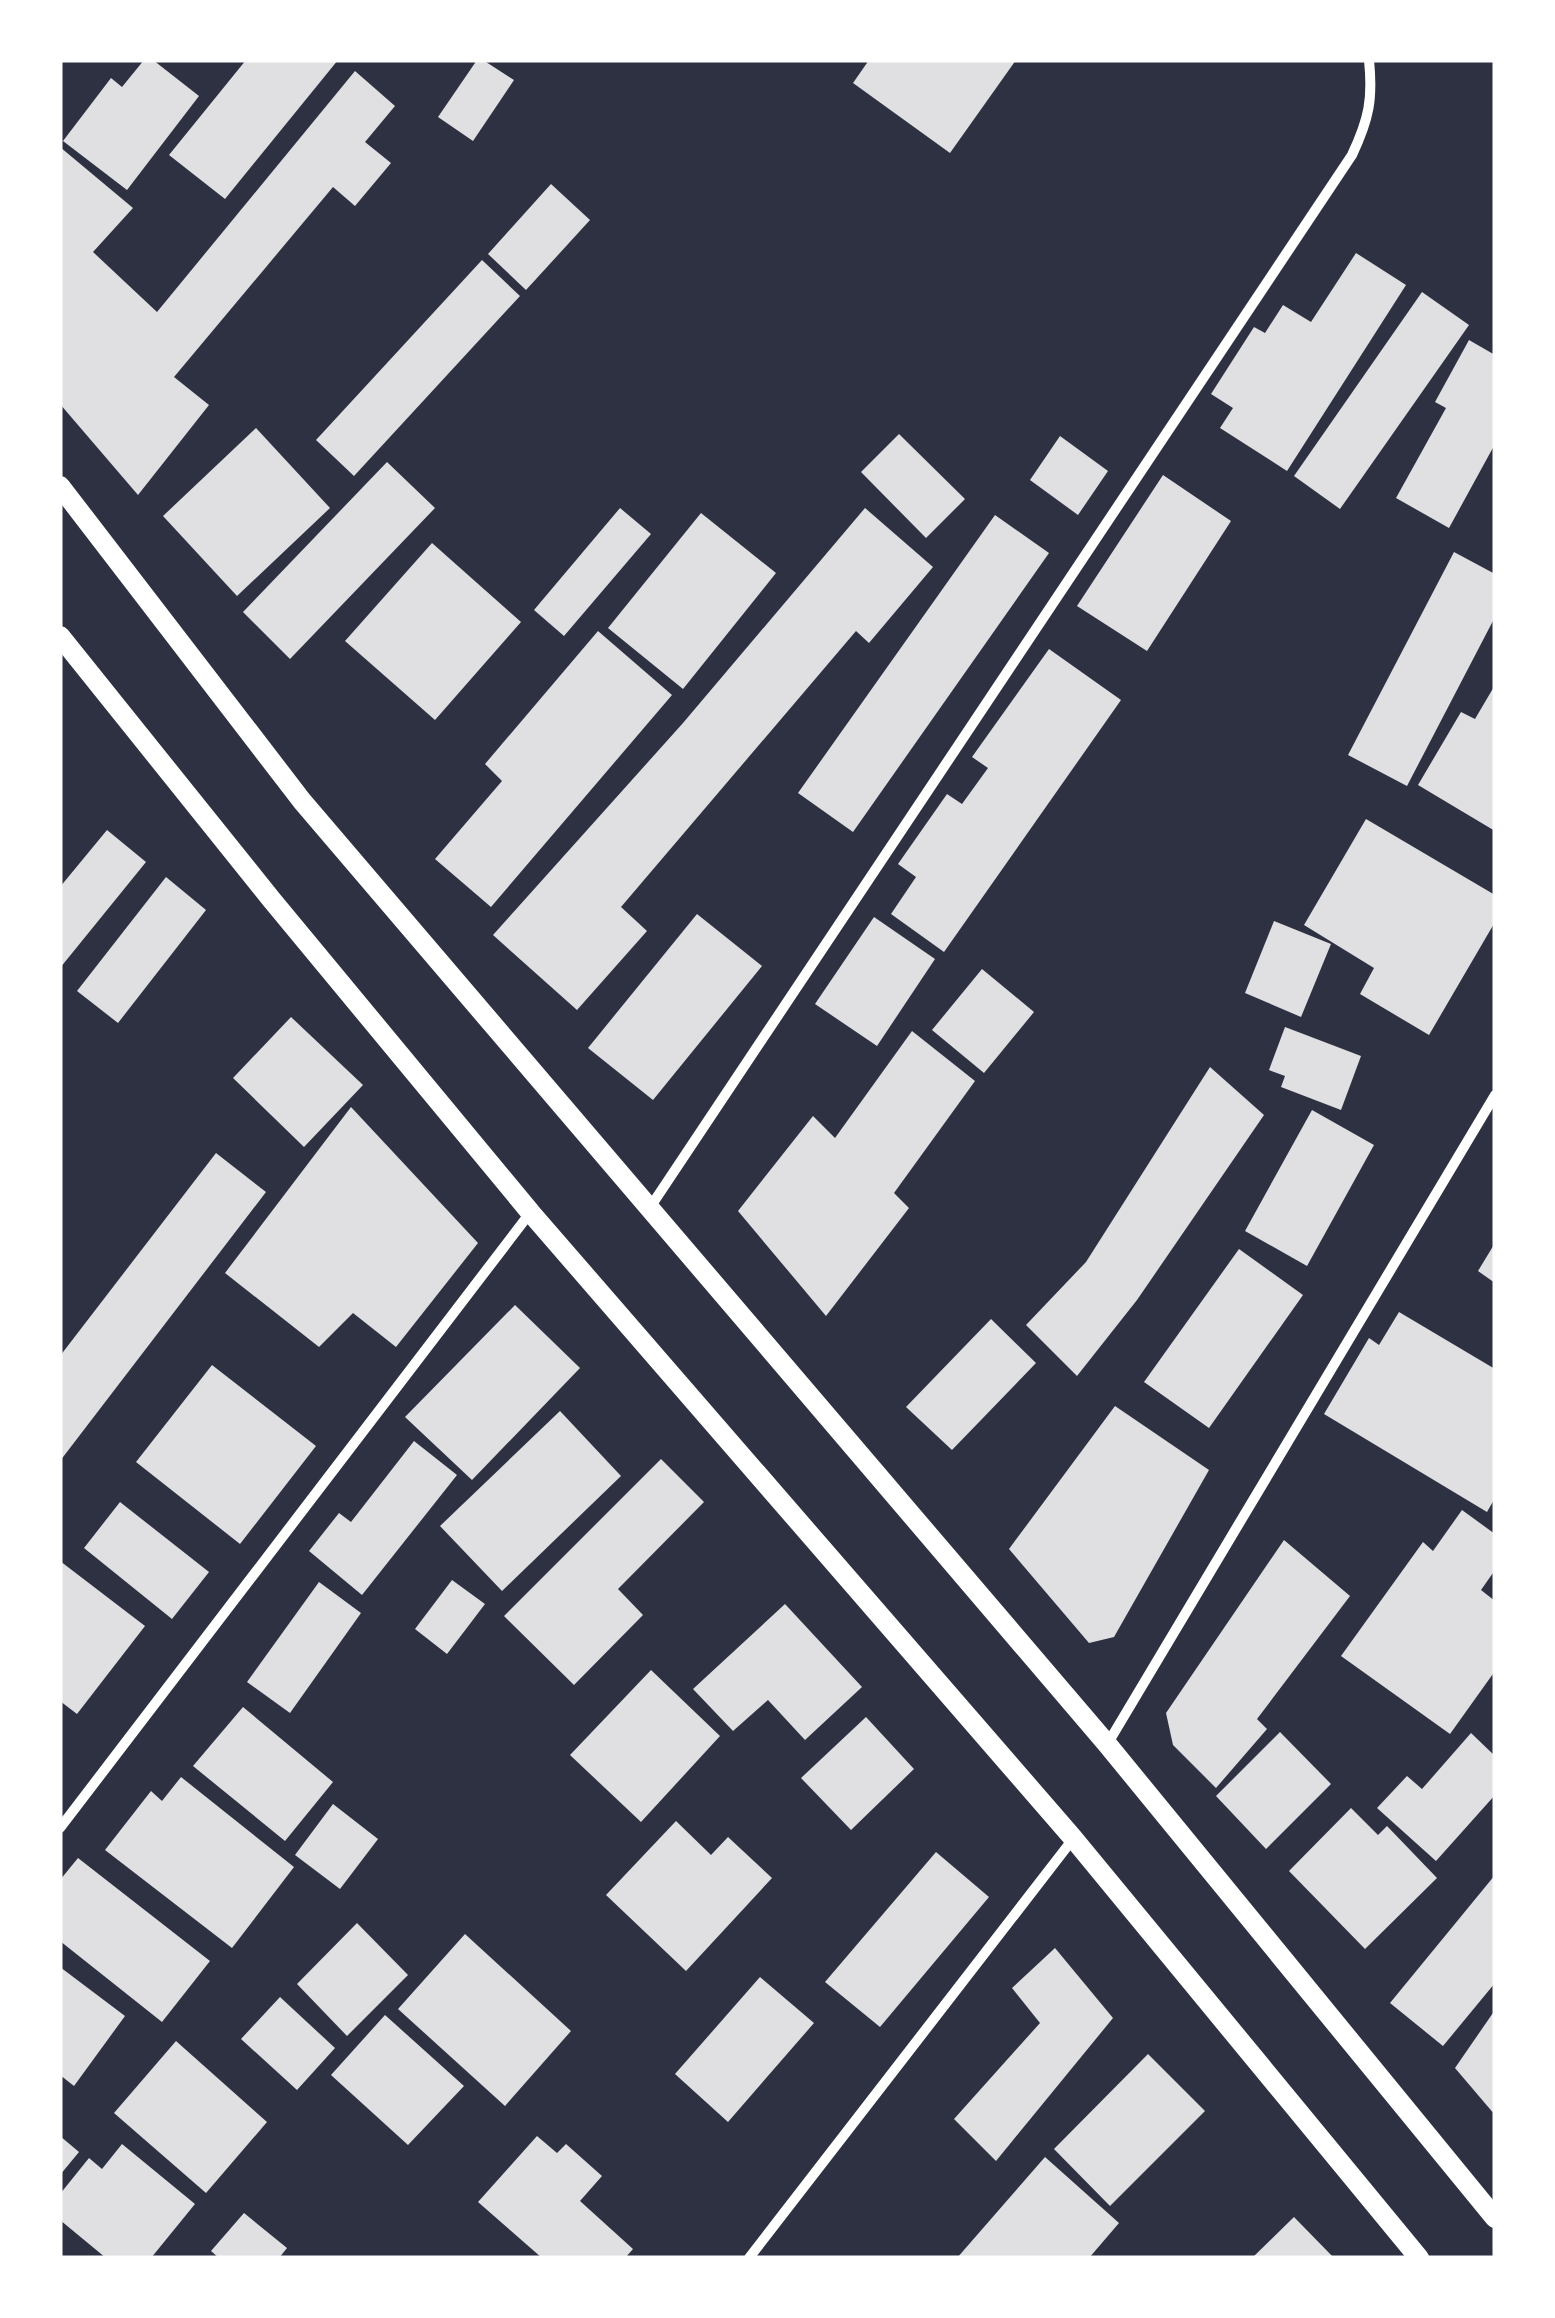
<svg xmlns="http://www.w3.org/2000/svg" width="1555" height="2318" viewBox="0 0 1555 2318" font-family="Mulish,sans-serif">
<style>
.building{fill:#e0e0e3}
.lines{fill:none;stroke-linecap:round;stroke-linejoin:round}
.minor{stroke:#fff;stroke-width:10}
.secondary{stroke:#fff;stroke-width:20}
</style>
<rect width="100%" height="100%" fill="#2d3142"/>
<path class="building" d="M 144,60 L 153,60 L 199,96 L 127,190 L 63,141 L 111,78 L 122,87 Z
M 246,60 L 338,60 L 225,199 L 169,155 Z
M 477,60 L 483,60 L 514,80 L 473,141 L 438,117 Z
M 869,60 L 1016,60 L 950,153 L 853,83 Z
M 355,71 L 395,106 L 365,142 L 391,163 L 355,206 L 333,187 L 174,377 L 209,405 L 138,495 L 60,404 L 60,147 L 133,208 L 93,252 L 157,312 Z
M 551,184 L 590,220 L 526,290 L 488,254 Z
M 1356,253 L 1406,285 L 1287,471 L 1220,428 L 1233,408 L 1211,394 L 1254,327 L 1265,333 L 1283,305 L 1311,322 Z
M 482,260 L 520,296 L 354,476 L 316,440 Z
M 1422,292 L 1469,325 L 1340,509 L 1294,476 Z
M 1469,340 L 1495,355 L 1495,444 L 1449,528 L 1396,498 L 1446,408 L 1435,402 Z
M 256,428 L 330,508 L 237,596 L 163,516 Z
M 899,434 L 965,499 L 926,538 L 861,472 Z
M 1060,436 L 1108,471 L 1078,515 L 1030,480 Z
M 387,462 L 435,508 L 290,659 L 243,612 Z
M 1163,475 L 1231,521 L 1147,651 L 1077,606 Z
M 620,508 L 651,534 L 564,636 L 534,610 Z
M 865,508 L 933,567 L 869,643 L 856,631 L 621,907 L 647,931 L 577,1010 L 493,935 L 683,723 Z
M 701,513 L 776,573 L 683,689 L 608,628 Z
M 995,515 L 1049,553 L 853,832 L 798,793 Z
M 432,543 L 521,622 L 435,720 L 345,641 Z
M 1454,552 L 1495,574 L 1495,617 L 1407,786 L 1348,755 Z
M 598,631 L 672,695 L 491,907 L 435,859 L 502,781 L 485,764 Z
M 1049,649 L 1121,700 L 944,952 L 891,914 L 916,877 L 898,864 L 947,794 L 962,804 L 988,768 L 972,757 Z
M 1495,685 L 1495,831 L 1418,785 L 1461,712 L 1475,719 Z
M 1366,819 L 1495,895 L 1495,922 L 1429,1035 L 1360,994 L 1374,968 L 1304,925 Z
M 107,830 L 146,862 L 60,968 L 60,887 Z
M 166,877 L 206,910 L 118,1023 L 77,991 Z
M 697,914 L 762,966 L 653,1100 L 588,1048 Z
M 874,917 L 935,959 L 877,1046 L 815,1004 Z
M 1274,921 L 1331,944 L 1301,1017 L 1245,993 Z
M 982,969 L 1034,1012 L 984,1073 L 932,1030 Z
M 291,1017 L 363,1085 L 304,1147 L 233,1078 Z
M 1285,1027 L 1361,1056 L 1341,1110 L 1281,1087 L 1285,1076 L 1269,1070 Z
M 912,1031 L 975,1081 L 894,1193 L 909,1208 L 826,1316 L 738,1211 L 813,1116 L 835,1138 Z
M 1210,1067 L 1264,1115 L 1137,1300 L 1077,1376 L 1026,1325 L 1086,1262 Z
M 351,1107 L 478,1243 L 396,1347 L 353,1313 L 319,1347 L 225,1273 Z
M 1312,1110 L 1374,1145 L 1307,1266 L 1245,1231 Z
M 216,1153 L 266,1192 L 60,1461 L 60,1356 Z
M 1495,1243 L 1495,1283 L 1478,1271 Z
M 1239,1249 L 1303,1295 L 1209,1428 L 1144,1382 Z
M 515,1305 L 580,1368 L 472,1480 L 405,1417 Z
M 1399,1312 L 1495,1369 L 1495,1498 L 1487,1512 L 1324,1414 L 1369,1338 L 1379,1345 Z
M 991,1319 L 1036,1363 L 952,1450 L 906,1407 Z
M 212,1365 L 316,1446 L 240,1544 L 136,1462 Z
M 1115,1406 L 1209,1470 L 1114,1637 L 1089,1643 L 1009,1549 Z
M 560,1411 L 621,1476 L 502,1591 L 440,1526 Z
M 414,1441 L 457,1475 L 362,1595 L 309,1551 L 339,1513 L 351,1522 Z
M 661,1459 L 704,1502 L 618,1589 L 643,1615 L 574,1685 L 504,1616 Z
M 120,1502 L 209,1572 L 172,1619 L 84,1548 Z
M 1462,1510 L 1495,1534 L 1495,1570 L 1481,1590 L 1495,1601 L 1495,1671 L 1450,1734 L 1341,1656 L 1423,1542 L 1433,1551 Z
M 1284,1540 L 1350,1596 L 1257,1719 L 1267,1729 L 1216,1788 L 1173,1745 L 1166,1713 Z
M 60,1561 L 145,1626 L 77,1714 L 60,1701 Z
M 452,1580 L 485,1604 L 447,1654 L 415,1629 Z
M 319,1582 L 361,1613 L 290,1713 L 247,1682 Z
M 785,1604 L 862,1687 L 805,1740 L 768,1700 L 733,1731 L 693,1689 Z
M 651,1670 L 720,1736 L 641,1822 L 570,1755 Z
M 243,1707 L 333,1782 L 285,1841 L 193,1766 Z
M 866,1717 L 914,1769 L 851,1830 L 801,1778 Z
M 1280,1732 L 1331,1784 L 1266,1849 L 1216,1796 Z
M 1471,1733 L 1495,1756 L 1495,1795 L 1436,1861 L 1377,1808 L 1407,1776 L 1422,1789 Z
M 181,1777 L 294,1867 L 232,1948 L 105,1850 L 151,1791 L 162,1801 Z
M 333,1804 L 378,1839 L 340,1889 L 295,1855 Z
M 1351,1808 L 1378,1835 L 1387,1826 L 1437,1878 L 1365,1949 L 1289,1871 Z
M 676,1821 L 711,1855 L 728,1837 L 772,1878 L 686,1971 L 606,1895 Z
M 936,1852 L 989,1897 L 880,2027 L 825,1982 Z
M 78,1858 L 210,1961 L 162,2022 L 60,1941 L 60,1880 Z
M 1495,1875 L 1495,1983 L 1443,2046 L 1390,2003 Z
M 357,1923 L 408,1975 L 347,2036 L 297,1984 Z
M 465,1934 L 571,2031 L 505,2106 L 398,2009 Z
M 1055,1948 L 1113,2018 L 996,2161 L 954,2119 L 1040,2023 L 1012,1988 Z
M 60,1967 L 125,2016 L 74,2086 L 60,2075 Z
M 760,1977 L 814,2023 L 728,2122 L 675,2074 Z
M 280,1997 L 335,2048 L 297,2090 L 241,2039 Z
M 1495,2010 L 1495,2115 L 1455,2068 Z
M 385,2015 L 464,2086 L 408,2145 L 331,2075 Z
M 176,2041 L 267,2122 L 206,2193 L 114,2113 Z
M 1148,2054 L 1205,2111 L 1110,2206 L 1054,2149 Z
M 60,2136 L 79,2152 L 60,2175 Z
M 537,2136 L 557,2153 L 566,2144 L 602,2176 L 580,2201 L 633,2249 L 625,2258 L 542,2258 L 478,2202 Z
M 122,2144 L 195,2204 L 151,2258 L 106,2258 L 60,2220 L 60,2194 L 89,2158 L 102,2169 Z
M 1045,2157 L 1119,2223 L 1089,2258 L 957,2258 Z
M 244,2213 L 287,2248 L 279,2258 L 219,2258 L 211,2251 Z
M 1294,2217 L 1334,2258 L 1252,2258 Z"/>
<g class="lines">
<path class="minor" d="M 649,1209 L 1352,155 C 1369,119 1373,99 1369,60
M 1108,1743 L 1495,1095
M 60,1828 L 530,1213
M 749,2258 L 1073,1839"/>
<path class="secondary" d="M 60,486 L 302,801 L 1107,1744 L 1495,2218
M 60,636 L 271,899 L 531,1213 L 1073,1838 L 1419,2258"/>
</g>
<rect width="1555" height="2318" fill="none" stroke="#ffffff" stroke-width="125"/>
</svg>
